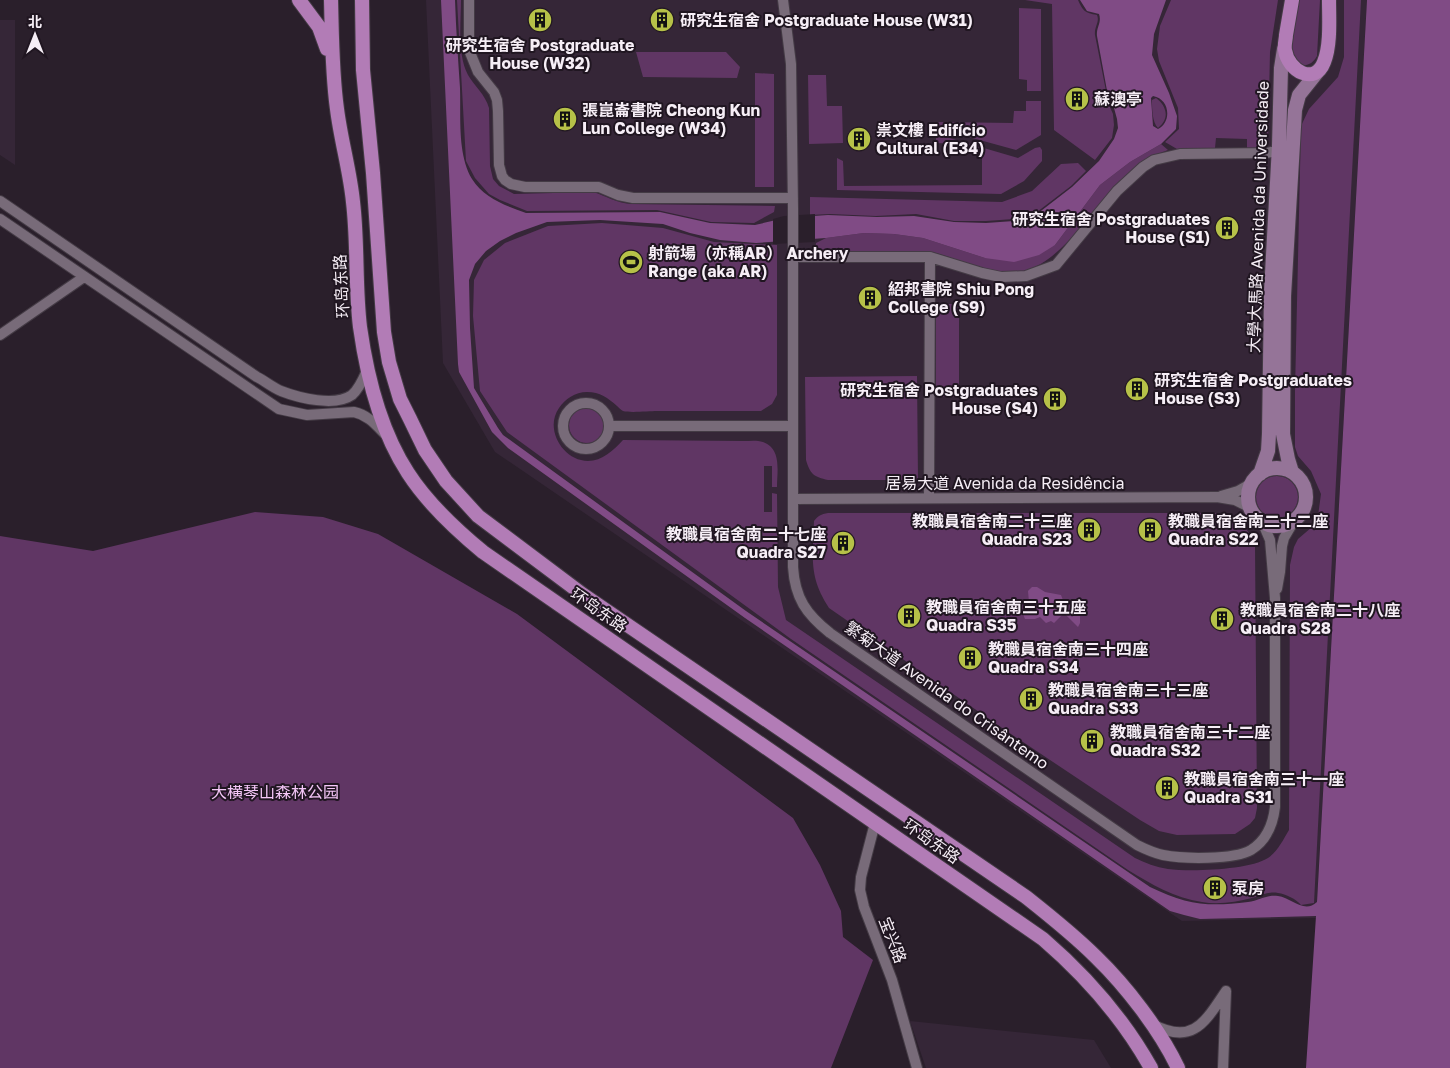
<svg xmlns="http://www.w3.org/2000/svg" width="1450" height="1068" viewBox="0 0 1450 1068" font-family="'Golos Text','Noto Sans SC',sans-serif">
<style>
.built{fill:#352637}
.green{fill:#603664}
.water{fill:#804b85;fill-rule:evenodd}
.pier{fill:#2a1f2b}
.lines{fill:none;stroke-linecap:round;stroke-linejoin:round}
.minor-casing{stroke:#443b45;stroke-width:12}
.secondary-casing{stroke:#443b45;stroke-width:16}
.primary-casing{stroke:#443b45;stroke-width:16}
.minor{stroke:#786b79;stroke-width:10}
.secondary{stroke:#957498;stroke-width:14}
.primary{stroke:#b27cb6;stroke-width:14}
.labels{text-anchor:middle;stroke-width:4;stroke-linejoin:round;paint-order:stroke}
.poi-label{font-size:16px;font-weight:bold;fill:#f6eef6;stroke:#201621;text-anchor:start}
.street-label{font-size:16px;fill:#f6eef6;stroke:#201621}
.park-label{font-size:16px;fill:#f4c6f7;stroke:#201621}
</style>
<rect width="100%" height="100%" fill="#2a1f2b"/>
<path class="built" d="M 426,0 L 1367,0 L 1316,918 L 1182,921 L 495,452 L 443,363 Z
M 0,20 L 15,20 L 15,165 L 0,155 Z
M 910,1021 L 1094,1040 L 1111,1068 L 926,1068 Z"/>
<path class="green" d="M 457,0 L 461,0 C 461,22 457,55 468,75 C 475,87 485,94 489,108 L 490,166 L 493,179 L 499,186 L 514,194 L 593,192 C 606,196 617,203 630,204 L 775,206 L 774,212 L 754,223 L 711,222 L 657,210 L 527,211 L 500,200 L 489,194 L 475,178 L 466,161 Z
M 1025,0 L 1078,0 C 1083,11 1085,13 1097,15 C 1100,22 1094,27 1095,35 L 1106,91 L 1109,105 L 1113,114 L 1114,125 L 1112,138 L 1095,160 L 1054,130 L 1052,4 Z
M 1171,0 L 1278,0 L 1270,52 L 1268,142 L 1261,148 L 1247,149 L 1247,139 L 1216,138 L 1215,148 L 1177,149 L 1165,142 L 1179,129 L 1178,108 L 1159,61 L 1157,49 L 1160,26 Z
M 1298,0 L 1320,0 L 1317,56 C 1310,69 1297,68 1292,54 C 1289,47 1297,11 1298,0 Z
M 1344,0 L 1361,0 L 1314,903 L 1301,905 C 1296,899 1286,894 1278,893 C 1269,891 1260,896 1252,898 C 1236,902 1218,905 1202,902 C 1174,898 1151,884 1128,870 L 791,639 L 507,432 L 480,391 L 473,316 L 474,280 L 484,260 L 505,243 L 548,226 L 602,223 L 663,228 L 714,242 L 777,245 L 777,395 L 772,404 L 761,411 C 726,411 692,411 657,411 C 649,411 630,413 623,411 C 621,410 618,407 617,406 C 608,398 600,392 587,392 C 575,392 565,399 559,408 C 544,429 563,461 588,461 C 602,461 614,450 623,440 L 743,441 C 750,441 757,440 763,442 C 782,449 777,471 777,487 L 772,487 L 772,466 L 764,466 L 764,512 L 772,512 L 772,493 L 777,494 L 778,587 L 786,620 L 1135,858 C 1145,863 1156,867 1168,869 C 1191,872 1249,870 1268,858 C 1278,851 1283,840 1289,830 L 1290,565 L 1294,547 L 1298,539 L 1312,527 L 1318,516 L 1321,494 L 1311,471 L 1298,456 L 1295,447 L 1295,391 L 1301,126 L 1309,109 L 1338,77 L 1344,57 Z
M 1019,8 L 1041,9 L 1041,91 L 1027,91 L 1027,80 L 1019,79 Z
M 636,52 L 726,52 L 740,67 L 737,78 L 643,77 Z
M 755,73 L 774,74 L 774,187 L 755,187 Z
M 808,75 L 826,75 L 827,106 L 842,106 L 843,143 L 809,144 Z
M 1156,98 C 1167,106 1170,119 1158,128 C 1152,122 1152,108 1152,100 Z
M 1026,101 L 1041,101 L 1041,135 L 1016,150 L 936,128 L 936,122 L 1013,123 L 1014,111 L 1026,111 Z
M 936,134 L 1018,158 L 1035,148 L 1040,147 L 1042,150 L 1042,161 L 1024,181 L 1001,194 L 837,190 L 837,158 L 843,161 L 844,186 L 982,185 L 982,152 L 960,151 L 960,144 L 936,143 Z
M 1161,144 L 1168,150 C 1103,171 1074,269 1012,273 C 982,274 955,256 927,251 L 815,253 L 816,243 L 826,238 L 864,233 L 894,234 L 923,238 L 985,258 L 1055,245 L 1100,185 L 1130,162 Z
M 1078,163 L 1086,171 L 1071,186 L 1037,212 L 1014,219 L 986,221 L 954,221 L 916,214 L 876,216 L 830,214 L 810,215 L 810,197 L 1002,202 L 1032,191 L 1061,164 Z
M 936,304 L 959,304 L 959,397 L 936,397 Z
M 917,376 L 918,480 L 828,480 C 814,477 810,474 806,460 L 805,377 Z
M569 425a18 18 0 1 1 36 0a18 18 0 1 1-36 0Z
M1256 497a21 21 0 1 1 42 0a21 21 0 1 1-42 0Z
M 255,512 L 323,517 L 378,534 L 517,614 L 793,818 L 820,865 L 841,911 L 843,937 L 873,960 L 831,1068 L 0,1068 L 0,536 L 93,551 Z
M 828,513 L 1221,513 C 1238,517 1248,528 1255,544 L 1257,808 L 1255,818 L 1250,824 L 1235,834 L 1177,835 L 1159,831 L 1140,820 L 1008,732 L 829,608 C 808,576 813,557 814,521 C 818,516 821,514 828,513 Z"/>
<path class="water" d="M 441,0 L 455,0 C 456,29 458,59 460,88 C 461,116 457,154 472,179 C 484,198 506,206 526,213 L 660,212 L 710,223 L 755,225 L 785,218 L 828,215 L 877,217 L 914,216 L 954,222 L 986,223 L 1014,221 L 1037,214 L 1072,187 L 1099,161 L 1114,139 L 1118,128 L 1117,119 L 1114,108 L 1108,96 L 1097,36 C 1096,27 1102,23 1099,14 L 1087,11 L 1080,0 L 1166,0 L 1154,34 L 1152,55 L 1169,93 L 1177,116 L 1176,129 L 1161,144 L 1130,162 L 1100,185 L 1055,245 L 1039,255 L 1014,262 L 985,258 L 923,238 L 894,234 L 864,233 L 826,238 L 756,243 L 720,240 L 690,233 L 663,224 L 600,220 L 547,222 L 516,233 L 500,241 L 486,251 L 475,264 L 469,280 L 470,328 L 474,388 L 498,428 L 503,435 L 746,611 L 1150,887 C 1187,905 1208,907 1248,902 C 1259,901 1267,894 1278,896 C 1292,898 1304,914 1317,902 L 1367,0 L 1450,0 L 1450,1068 L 1306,1068 L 1316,916 L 1200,919 L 1184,915 L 1170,911 L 745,618 L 508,448 L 492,432 L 459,372 L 458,364 ZM 1153,96 C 1170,99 1172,122 1158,129 L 1153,126 L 1151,98 Z
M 1032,587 L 1037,587 L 1045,592 L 1061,595 L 1066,608 C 1070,611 1075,611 1080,615 L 1080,623 L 1078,627 L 1064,613 L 1054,623 L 1051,621 L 1046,623 L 1040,617 L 1035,619 L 1025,619 L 1023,614 L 1029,602 L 1028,591 Z"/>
<path class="pier" d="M 815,214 L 815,242 L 773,244 L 773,219 L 784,216 Z"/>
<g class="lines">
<g class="minor-casing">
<path id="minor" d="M 469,0 L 469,50 L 478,72 L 494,92 L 497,100 L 498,111 L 499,165 L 502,176 L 505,180 L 511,184 L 525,187 L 599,187 L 618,195 L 633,198 L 793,198
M 783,0 L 791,64 L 793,208 L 793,567 C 795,598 806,614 830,633 L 1137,845 C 1145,849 1154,853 1163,855 C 1183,859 1234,860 1251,850 C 1267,840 1273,825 1275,807 L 1275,598 L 1270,540 L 1264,526 L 1259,519
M 0,201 L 257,377 C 265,381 272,387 281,391 C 299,398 335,407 352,395 C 360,388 364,377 368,368
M 0,219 L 279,409 L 307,415 L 354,412 C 368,415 376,425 386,435
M 792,257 L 930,257 L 982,273 L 1001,277 L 1026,276 L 1056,265 L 1117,191 L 1143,167 L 1154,160 L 1180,154 L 1267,153 L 1275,151 L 1279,146
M 0,335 L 84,277
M563 426a23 23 0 1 1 46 0a23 23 0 1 1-46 0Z
M 609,426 L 793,426
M 1221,496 L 1238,491 L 1252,483
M 929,498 L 930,257
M 793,499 L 1217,497 L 1235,500 L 1251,508
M 1277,589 L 1280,572 L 1282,546 L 1284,538 L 1294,521
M 875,823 L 861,877 L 860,890 L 864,907 L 892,980 L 917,1068
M 1152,1024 C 1193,1046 1205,1022 1226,991 L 1223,1068"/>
</g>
<g class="secondary-casing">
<path id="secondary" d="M1248 497a29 29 0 1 1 58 0a29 29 0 1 1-58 0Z
M 1292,472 L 1288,459 L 1283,434 L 1284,296 L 1295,110 L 1299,95 L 1319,70
M 1260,474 L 1268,451 L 1269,434 L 1271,292 L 1279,146 L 1281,68 L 1284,49"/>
</g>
<g class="primary-casing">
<path id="primary" d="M 299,0 L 319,27 L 327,49
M 331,0 C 332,37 332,73 337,109 C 341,141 350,171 353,202 C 358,244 355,286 360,327 C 367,377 380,430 408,473 C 428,504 455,529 483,552 L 1043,939 C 1086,976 1123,1018 1151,1068
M 362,0 L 363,70 L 373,173 L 384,332 L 389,362 L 400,399 L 410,419 L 425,450 L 446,481 L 478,516 L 582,594 L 1026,897 C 1050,916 1074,935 1096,957 C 1126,986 1160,1030 1178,1068
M 1292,0 C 1290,12 1288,23 1286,35 C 1286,39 1284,45 1285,50 C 1288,71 1315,86 1324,62 C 1331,45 1329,18 1329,0"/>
</g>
<use href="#minor" class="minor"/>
<use href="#secondary" class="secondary"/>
<use href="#primary" class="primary"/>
</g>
<defs>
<g id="building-disc" transform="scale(1.25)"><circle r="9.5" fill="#b6c148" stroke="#201621"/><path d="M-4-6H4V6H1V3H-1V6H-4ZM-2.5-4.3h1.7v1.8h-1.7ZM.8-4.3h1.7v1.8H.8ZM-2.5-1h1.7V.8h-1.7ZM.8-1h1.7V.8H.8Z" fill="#111"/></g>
<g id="stadium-disc" transform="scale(1.25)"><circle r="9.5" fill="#b6c148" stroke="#201621"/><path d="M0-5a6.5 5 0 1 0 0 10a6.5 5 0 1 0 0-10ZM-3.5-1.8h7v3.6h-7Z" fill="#111"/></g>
</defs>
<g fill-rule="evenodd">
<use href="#building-disc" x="540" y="20"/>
<use href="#building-disc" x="662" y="20"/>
<use href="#building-disc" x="1077" y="99"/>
<use href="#building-disc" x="565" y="119"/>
<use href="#building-disc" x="859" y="139"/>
<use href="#building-disc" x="1227" y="228"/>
<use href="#stadium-disc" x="631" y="262"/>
<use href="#building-disc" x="870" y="298"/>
<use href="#building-disc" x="1137" y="389"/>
<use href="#building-disc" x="1055" y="399"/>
<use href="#building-disc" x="1089" y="530"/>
<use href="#building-disc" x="1150" y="530"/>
<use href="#building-disc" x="843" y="543"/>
<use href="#building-disc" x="909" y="616"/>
<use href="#building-disc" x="1222" y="619"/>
<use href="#building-disc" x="970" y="658"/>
<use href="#building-disc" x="1031" y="699"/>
<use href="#building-disc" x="1092" y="741"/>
<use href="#building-disc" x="1167" y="788"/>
<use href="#building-disc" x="1215" y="888"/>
</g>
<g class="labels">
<g class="poi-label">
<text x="680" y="26">研究生宿舍 Postgraduate House (W31)</text>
<text x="540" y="51" text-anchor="middle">研究生宿舍 Postgraduate<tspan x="540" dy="18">House (W32)</tspan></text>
<text x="1094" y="105">蘇澳亭</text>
<text x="582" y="116">張崑崙書院 Cheong Kun<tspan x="582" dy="18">Lun College (W34)</tspan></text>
<text x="876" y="136">祟文樓 Edifício<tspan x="876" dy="18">Cultural (E34)</tspan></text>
<text x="1210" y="225" text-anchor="end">研究生宿舍 Postgraduates<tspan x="1210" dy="18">House (S1)</tspan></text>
<text x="648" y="259">射箭場（亦稱AR） Archery<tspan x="648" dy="18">Range (aka AR)</tspan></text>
<text x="888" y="295">紹邦書院 Shiu Pong<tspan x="888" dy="18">College (S9)</tspan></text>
<text x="1154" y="386">研究生宿舍 Postgraduates<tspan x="1154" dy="18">House (S3)</tspan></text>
<text x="1038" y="396" text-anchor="end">研究生宿舍 Postgraduates<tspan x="1038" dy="18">House (S4)</tspan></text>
<text x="1072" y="527" text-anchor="end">教職員宿舍南二十三座<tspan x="1072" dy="18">Quadra S23</tspan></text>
<text x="1168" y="527">教職員宿舍南二十二座<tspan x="1168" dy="18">Quadra S22</tspan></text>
<text x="826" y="540" text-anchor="end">教職員宿舍南二十七座<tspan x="826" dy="18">Quadra S27</tspan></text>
<text x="926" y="613">教職員宿舍南三十五座<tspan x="926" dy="18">Quadra S35</tspan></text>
<text x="1240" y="616">教職員宿舍南二十八座<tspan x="1240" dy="18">Quadra S28</tspan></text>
<text x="988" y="655">教職員宿舍南三十四座<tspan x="988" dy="18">Quadra S34</tspan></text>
<text x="1048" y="696">教職員宿舍南三十三座<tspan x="1048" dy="18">Quadra S33</tspan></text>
<text x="1110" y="738">教職員宿舍南三十二座<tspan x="1110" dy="18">Quadra S32</tspan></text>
<text x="1184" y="785">教職員宿舍南三十一座<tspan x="1184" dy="18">Quadra S31</tspan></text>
<text x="1232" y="894">泵房</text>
</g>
<g class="street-label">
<text transform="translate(1258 217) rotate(-88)" y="6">大學大馬路 Avenida da Universidade</text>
<text transform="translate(341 286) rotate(-93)" y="6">环岛东路</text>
<text x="1005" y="489">居易大道 Avenida da Residência</text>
<text transform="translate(599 610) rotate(35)" y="6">环岛东路</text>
<text transform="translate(947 695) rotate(35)" y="6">繁菊大道 Avenida do Crisântemo</text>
<text transform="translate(932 841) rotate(35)" y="6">环岛东路</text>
<text transform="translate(893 940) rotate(69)" y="6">宝兴路</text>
</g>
<g class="park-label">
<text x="275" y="798">大横琴山森林公园</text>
</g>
</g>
<g transform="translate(35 35)" stroke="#201621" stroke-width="4" paint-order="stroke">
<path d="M0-4L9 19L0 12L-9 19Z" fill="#f6eef6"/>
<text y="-8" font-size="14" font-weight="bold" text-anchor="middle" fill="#f6eef6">北</text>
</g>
</svg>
